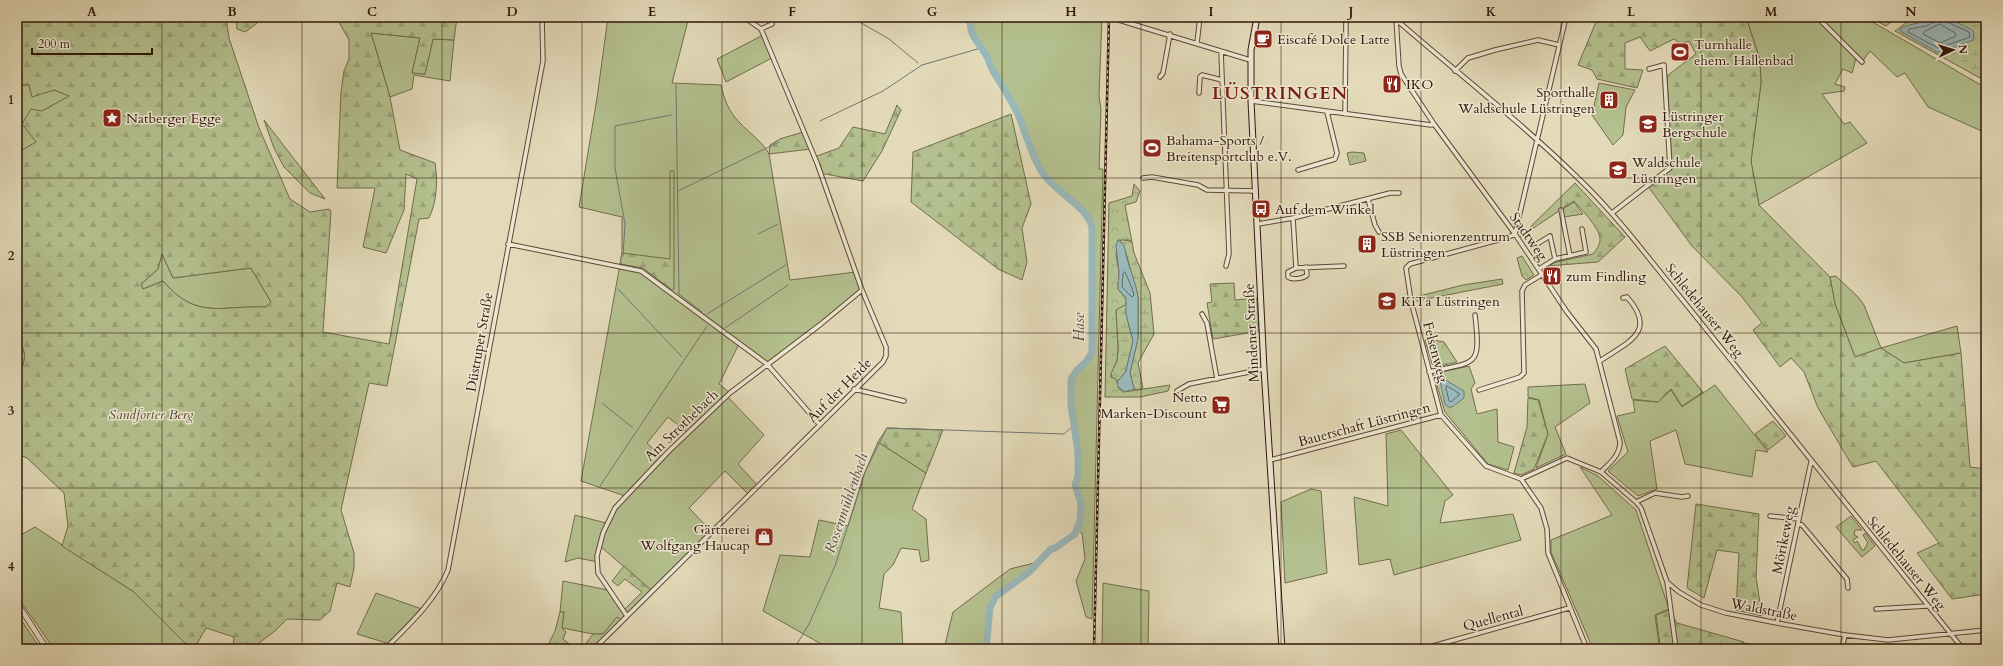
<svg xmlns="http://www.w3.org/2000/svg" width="2003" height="666" viewBox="0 0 2003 666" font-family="Cardo,serif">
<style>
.grass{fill:#b4c08f;stroke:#736c4c;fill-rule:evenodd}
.forest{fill:url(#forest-firs);stroke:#736c4c;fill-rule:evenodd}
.wetland{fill:url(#wetland-marsh);stroke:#736c4c}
.park{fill:url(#park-crowns);stroke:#736c4c}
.water{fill:#99b8b9;stroke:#707873}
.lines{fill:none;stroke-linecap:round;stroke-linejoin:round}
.shore{stroke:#666862;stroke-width:1}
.stream{stroke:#707873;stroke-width:1}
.river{stroke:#99b8b9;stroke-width:7}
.minor-casing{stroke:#5e4836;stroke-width:5.5}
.tertiary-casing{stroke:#5e4836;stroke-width:6}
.secondary-casing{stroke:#32180a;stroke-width:7}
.minor{stroke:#ede7d2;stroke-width:3.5}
.tertiary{stroke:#ede7d2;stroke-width:4.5}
.secondary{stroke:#ede7d2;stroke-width:5}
.rail-casing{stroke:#32180a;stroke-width:2.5}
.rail{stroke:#ede7d2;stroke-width:1;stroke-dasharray:3;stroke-linecap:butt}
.grid{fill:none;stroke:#32180a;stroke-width:1;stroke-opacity:0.55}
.labels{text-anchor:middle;stroke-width:3;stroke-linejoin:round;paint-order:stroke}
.poi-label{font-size:14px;fill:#32180a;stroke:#ede7d2;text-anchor:start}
.street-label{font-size:14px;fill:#32180a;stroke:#ede7d2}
.park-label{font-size:14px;font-style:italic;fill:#594a32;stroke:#ede7d2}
.water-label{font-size:15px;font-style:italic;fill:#51483f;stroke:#ede7d2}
.district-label{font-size:18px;font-weight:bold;letter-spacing:1px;fill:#7a1f14;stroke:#ede7d2}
.neatline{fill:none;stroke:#32180a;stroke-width:1.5}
.grid-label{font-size:13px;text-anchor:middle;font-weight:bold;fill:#32180a}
</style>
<defs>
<pattern id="forest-firs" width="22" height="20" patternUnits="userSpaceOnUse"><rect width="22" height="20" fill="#b4c08f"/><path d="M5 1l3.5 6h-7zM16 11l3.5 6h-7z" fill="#9ba47a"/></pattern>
<pattern id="wetland-marsh" width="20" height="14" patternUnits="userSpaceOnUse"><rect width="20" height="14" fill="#b4c08f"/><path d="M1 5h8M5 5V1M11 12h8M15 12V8" fill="none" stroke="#9ba47a"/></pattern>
<pattern id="park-crowns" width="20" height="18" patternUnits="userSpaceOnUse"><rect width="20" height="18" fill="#b4c08f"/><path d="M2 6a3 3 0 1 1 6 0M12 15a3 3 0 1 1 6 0" fill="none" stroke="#9ba47a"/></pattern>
</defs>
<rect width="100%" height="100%" fill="#e3dab9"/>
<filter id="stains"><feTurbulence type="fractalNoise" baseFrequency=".005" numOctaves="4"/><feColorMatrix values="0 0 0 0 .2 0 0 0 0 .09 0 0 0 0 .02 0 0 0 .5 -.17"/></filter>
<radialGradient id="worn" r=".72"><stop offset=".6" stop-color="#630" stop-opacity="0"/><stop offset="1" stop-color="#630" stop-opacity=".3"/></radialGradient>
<path class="grass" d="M 608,17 L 689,17 L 672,83 L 721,85 C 724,99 729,112 739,122 C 749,133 762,141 769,154 L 790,280 L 856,272 L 862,290 L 767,364 L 739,344 L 719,384 L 730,393 L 727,396 L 764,435 L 738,464 L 758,486 L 749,495 L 725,471 L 689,508 L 712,532 L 652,591 L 600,546 L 598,562 L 578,558 L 565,562 L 575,515 L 606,523 L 625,496 L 581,481 L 622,253 L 622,217 L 579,207 L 597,98 ZM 668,417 L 688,433 L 663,458 L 647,443 Z
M 970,17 L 1050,17 L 1053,22 L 1084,17 L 1102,17 L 1099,96 L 1101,109 L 1099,169 L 1103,169 L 1092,619 L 1086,617 L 1076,581 L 1085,559 L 1082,533 L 1077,530 L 1080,521 L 1081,503 L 1075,485 L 1078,476 L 1078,452 L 1071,405 L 1071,379 L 1077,370 L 1087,361 L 1092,352 L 1091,223 L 1085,212 L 1059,192 L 1044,176 L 1010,98 L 993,70 L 986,55 L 973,38 L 970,30 Z
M 1746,17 L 1864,17 L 1986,88 L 1986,133 L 1928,107 L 1905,73 L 1897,77 L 1870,51 L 1862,62 L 1856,58 L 1852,73 L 1843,69 L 1835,84 L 1845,87 L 1844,91 L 1822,94 L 1844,124 L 1850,122 L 1867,143 L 1759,205 L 1751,161 L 1761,83 L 1760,60 Z
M 371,33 L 420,38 L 412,73 L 425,74 L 433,39 L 454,40 L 450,81 L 414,75 L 412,89 L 390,97 Z
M 763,35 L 772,58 L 726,82 L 717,59 Z
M 1599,83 L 1635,90 L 1626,107 L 1623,135 L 1613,145 L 1592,115 Z
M 17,85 L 29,85 L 32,96 L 54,90 L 70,96 L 42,111 L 37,142 L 17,153 Z
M 162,254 L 173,278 L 251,268 L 271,302 L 266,307 C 221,305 197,321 163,281 L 143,289 L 141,284 L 158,269 Z
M 1836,276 L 1859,298 L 1864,305 L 1881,348 L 1957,326 L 1961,353 L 1904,363 L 1881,348 L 1855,357 L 1835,304 L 1830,277 Z
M 17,341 C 27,348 27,365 17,373 Z
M 1469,366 L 1475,383 L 1471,389 L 1477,414 L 1497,409 L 1498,442 L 1514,447 L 1508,470 L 1488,464 L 1445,412 L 1434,376 L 1437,373 Z
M 1585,384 L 1590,403 L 1555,427 L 1566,454 L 1536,468 L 1548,434 L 1539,400 L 1528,397 L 1528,387 Z
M 1715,385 L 1768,452 L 1756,450 L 1752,477 L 1685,464 L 1676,430 L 1650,441 L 1657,489 L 1638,496 L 1608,471 L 1628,452 L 1617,416 L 1635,412 L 1633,400 L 1658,402 L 1671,390 L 1682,407 Z
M 1401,430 L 1453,495 L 1445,501 L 1440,523 L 1513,514 L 1521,540 L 1394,575 L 1390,559 L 1359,565 L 1354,497 L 1388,506 L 1386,434 Z
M 878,442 L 926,473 L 912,509 L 926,519 L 929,560 L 921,562 L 919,550 L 901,548 L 893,565 L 884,574 L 879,608 L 901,612 L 903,649 L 830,649 L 763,611 L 780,555 L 810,557 L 819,520 L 848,526 L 865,472 Z
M 1580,467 L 1598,476 L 1636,510 L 1669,609 L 1655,615 L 1659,645 L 1652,649 L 1593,649 L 1551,552 L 1551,540 L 1612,515 Z
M 1311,489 L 1321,491 L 1327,573 L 1285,583 L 1281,502 Z
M 1851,516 L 1862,530 L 1855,530 L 1854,535 L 1858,537 L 1853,540 L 1855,543 L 1857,541 L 1862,550 L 1864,550 L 1868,543 L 1863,535 L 1865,533 L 1875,546 L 1862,557 L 1836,527 Z
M 35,527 L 134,592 L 191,649 L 54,649 L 17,596 L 17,537 Z
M 1038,562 C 1026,578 1007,584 995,598 C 987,607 987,637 986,649 L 944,649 L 953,612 L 1010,569 Z
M 563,581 L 608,590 L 627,616 L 622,621 L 617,617 L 603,634 L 593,634 L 562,628 L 564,612 L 560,612 Z
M 1103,583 L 1149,591 L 1148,649 L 1102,649 Z
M 376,593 L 422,609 L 390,644 L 357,634 Z
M 1745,643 L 1774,649 L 1732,649 Z"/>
<path class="forest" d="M 17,17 L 226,17 L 229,38 L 259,128 L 290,199 L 310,212 L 329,209 L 331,211 L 323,332 L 389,344 L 417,179 L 406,174 L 404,210 L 386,253 L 363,247 L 375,188 L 337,188 L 341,92 L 344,71 L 349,59 L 349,40 L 336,17 L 457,17 L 454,40 L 433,39 L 425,74 L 412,73 L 420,38 L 371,33 L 390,97 L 400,150 L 435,163 C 438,180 437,201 429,218 L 419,219 L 387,386 L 369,383 L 341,510 L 354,553 L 354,568 L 350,587 L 337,583 L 330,611 L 320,620 L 287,619 L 275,631 L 251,649 L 233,649 L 234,637 L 206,628 L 194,649 L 191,649 L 134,592 L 62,546 L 68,526 L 64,493 L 27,458 L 17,454 L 17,373 C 27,365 27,348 17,341 L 17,153 L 36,142 L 22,124 L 31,109 L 42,111 L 69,96 L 54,90 L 32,97 L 29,85 L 17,85 ZM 162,254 L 173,278 L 251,268 L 271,302 L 266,307 C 221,305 197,321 163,281 L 143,289 L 141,284 L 158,269 Z
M 236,17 L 261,17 L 256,24 L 245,32 L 237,29 Z
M 1598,17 L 1746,17 L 1760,60 L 1761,83 L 1751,161 L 1759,205 L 1830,277 L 1835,304 L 1855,357 L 1881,348 L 1904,363 L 1961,353 L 1970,467 L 1986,469 L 1986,594 L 1952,599 L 1917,553 L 1939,543 L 1876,461 L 1853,467 L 1818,408 L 1804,372 L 1791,358 L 1780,367 L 1753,330 L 1762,323 L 1742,297 L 1692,246 L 1647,185 L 1672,168 L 1667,76 L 1696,54 L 1689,41 L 1681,44 L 1674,39 L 1650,51 L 1640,37 L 1625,43 L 1625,69 L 1643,70 L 1637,88 L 1597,79 L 1592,70 L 1578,65 Z
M 897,105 L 901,110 L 882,151 L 863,181 L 825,174 L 821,175 L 814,157 L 839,148 L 853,127 L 885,134 Z
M 1011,114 L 1031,204 L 1022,228 L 1027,262 L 1022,280 L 998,269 L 911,202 L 913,152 Z
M 264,120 L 325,199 L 310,193 L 284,167 L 274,148 Z
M 803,132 L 811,149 L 769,154 L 770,145 L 780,139 Z
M 670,171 L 674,171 L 674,289 L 672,290 L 643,268 L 620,264 L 622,253 L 670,259 Z
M 1575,183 L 1625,237 L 1598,262 L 1547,266 L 1557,262 L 1593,254 C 1596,250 1600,245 1600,240 C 1601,229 1581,209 1574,201 L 1520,237 Z
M 1234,283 L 1235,300 L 1257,298 L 1259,331 L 1213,339 L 1207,303 L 1212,302 L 1210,284 Z
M 1665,346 L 1703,392 L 1682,406 L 1671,389 L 1658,402 L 1632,399 L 1625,369 Z
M 1528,398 L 1538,400 L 1548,434 L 1534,469 L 1521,475 L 1514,473 L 1527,427 Z
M 1773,421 L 1786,436 L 1768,450 L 1755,434 Z
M 887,428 L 943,430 L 926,473 L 878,442 Z
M 1696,504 L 1759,514 L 1756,577 L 1762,616 L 1736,610 L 1739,553 L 1717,550 L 1704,598 L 1687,588 Z
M 624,566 L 652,591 L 627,616 L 623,611 L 642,592 L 625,579 L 618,586 L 612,581 Z
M 1669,610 L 1677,623 L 1744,642 L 1730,649 L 1654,649 L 1660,645 L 1656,615 Z
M 560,612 L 564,612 L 562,628 L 566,632 L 563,639 L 576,649 L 546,649 L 555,631 Z
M 17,614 L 40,648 L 39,649 L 17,649 Z
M 617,617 L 622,621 L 594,649 L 582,649 L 593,634 L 603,634 Z"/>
<path class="wetland" d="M 1869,17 L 1897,17 L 1886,26 Z
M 1914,17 L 1986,17 L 1986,75 L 1980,78 L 1895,31 Z
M 1123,239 L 1132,242 L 1134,253 L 1150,293 L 1154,334 L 1138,363 L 1143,388 L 1138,390 L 1134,389 L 1130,373 L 1138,338 L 1138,297 L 1126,253 L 1120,240 Z
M 1127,300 L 1126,314 L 1133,341 L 1126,371 L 1118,381 L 1111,377 C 1110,369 1116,366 1117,359 C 1120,343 1115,327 1116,310 L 1126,303 Z"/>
<path class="park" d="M 1352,152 L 1364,153 L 1366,161 L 1350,165 L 1347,153 Z
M 1134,184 L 1140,191 L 1136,202 L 1125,205 L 1132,242 L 1129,240 L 1118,240 L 1116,255 L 1119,272 L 1118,289 L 1127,300 L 1125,305 L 1116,310 L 1118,348 L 1117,360 L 1111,374 L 1111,377 L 1116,379 L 1119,389 L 1124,392 L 1170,385 L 1168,391 L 1140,397 L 1105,397 L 1109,203 L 1132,196 Z
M 1574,202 L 1583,214 L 1564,217 L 1563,209 Z
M 1522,256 L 1534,275 L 1526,280 L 1522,276 L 1517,258 Z
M 1502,279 L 1503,284 L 1416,301 L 1415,297 L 1463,285 Z
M 1428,339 L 1444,342 L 1457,362 L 1436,367 L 1432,364 L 1425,340 Z"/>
<path class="water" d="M 1936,17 C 1939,17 1943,16 1945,17 C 1949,18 1972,29 1974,32 L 1973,40 L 1942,52 L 1937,52 L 1900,31 L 1901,28 C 1912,23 1924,23 1936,17 Z
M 1118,240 L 1124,245 L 1127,259 L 1136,287 L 1138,297 L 1138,338 L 1130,373 L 1134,389 L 1124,392 L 1117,385 L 1118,381 L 1126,371 L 1133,341 L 1126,314 L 1126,298 L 1118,289 L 1119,272 L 1116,246 Z
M 1442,378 L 1464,391 L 1464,398 L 1452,407 L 1448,407 L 1445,404 L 1440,381 Z"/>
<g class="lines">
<path class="shore" d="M 1936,17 C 1935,27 1918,27 1909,29 L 1908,32 L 1938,48 L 1970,37 L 1969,32 L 1947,22 L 1945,17
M 1940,24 L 1955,33 L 1956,36 L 1940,43 L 1923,34 L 1924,32 Z
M 1125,272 L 1132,288 L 1134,295 L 1132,297 L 1122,287 L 1123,274 Z
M 1447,386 L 1460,394 L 1451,402 L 1449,401 L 1446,388 Z"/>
<path class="stream" d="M 851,17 L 889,39 L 918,63
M 778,21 L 830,17
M 676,85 L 679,294 L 702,312
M 820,121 L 883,91 L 922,65 L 981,48
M 678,191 L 779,142
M 758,234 L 778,224
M 623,256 L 625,224 L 615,168 L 615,126 L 671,115
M 618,289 L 682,357
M 707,314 L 786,265
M 705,315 L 727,332
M 725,328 L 788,285
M 602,403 L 633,428
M 600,486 L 707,326
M 794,649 L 809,624 L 835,566 L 865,472 L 887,428 L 1064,434 L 1074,425"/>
<path class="river" d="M 970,17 C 970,39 976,37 986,55 C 989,60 990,66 993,71 C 1002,86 1012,100 1019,117 C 1026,134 1033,160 1044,175 C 1056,192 1089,208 1092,228 L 1092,352 L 1087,361 L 1077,370 L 1071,379 L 1071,405 L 1078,452 L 1078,476 L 1075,485 L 1081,503 L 1080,521 L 1075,534 L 1055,548 L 1051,549 L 1028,573 L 995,597 L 990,608 L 986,649"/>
<g class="minor-casing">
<path id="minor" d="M 1109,17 L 1250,60
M 1378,17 L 1393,17
M 1396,17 L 1400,23 C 1460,75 1523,124 1579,179 C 1600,199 1618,220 1636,242 L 1963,649
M 1817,17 L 1862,62
M 1396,18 L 1399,66 L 1401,74 L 1434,124 L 1515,234 L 1567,312 L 1596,349 L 1620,442 C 1620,455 1610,463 1601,472
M 761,29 L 772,24 L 773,17
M 1197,43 L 1200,17
M 1221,51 L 1229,254 L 1226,266
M 1455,71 L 1468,58 L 1495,50 L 1538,40 L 1559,45
M 1160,77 L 1163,73 L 1170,34
M 1199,93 L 1200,77 L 1202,75 L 1222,80
M 1251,101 L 1431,125 L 1434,124
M 1345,114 L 1346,22 L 1349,17
M 1298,170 L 1335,159 L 1337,153 L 1327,112
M 1143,178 L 1152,177 L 1198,185 L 1207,190 L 1256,191
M 1368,199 L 1375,225 L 1379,232
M 1561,210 L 1570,256
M 1612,213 L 1670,168 L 1664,65 L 1649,69
M 1293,218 L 1296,268
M 1258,224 L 1293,218 L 1390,193 L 1399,193
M 508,244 L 641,271 L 767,364 L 820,425
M 1537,244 L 1550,236 L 1555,259
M 1306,267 L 1307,275 C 1303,279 1292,280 1288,277 L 1288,272 L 1296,268 L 1344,266
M 1539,269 L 1555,259 L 1586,252 L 1582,229
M 1202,314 L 1207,323 L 1217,379
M 1600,361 C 1628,342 1658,332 1627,297 L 1623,298
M 1429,372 C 1477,361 1481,368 1475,315
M 854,389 L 904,401
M 1479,390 L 1520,377 L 1524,373 L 1522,291 L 1525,285 L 1543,274
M 1177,391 L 1189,384 L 1264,369
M 1441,415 L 1411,301 L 1406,268 L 1410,264 L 1509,237 L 1515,234 L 1566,17
M 1270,460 L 1441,415 L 1486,466 L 1521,479 L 1567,458 L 1601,472 L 1636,502 L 1641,508 L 1667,582 L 1679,592 L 1701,605 L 1726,613 L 1777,623 L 1845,635 L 1888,640 L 1986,630
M 1521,479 L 1541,508 L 1547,529 L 1548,553 L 1587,649
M 1636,502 L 1655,493 L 1682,497 L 1688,496
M 1770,516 L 1798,519
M 1798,524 L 1802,525 L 1847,579 L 1848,588
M 1667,582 L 1676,649
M 1876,609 L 1927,606
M 627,616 L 598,573 L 597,556 L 603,533 L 615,508 L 669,451 L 730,393 L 821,324 L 862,290
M 1777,623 L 1811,462
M 385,649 C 408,626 436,600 448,570 L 543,61 L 542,17
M 594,649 L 883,362 L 886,356 L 886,347 L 862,290 L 817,163 L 761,29 L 744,17
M 1422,649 L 1569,608
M 1842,649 L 1845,635"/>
</g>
<g class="tertiary-casing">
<path id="tertiary" d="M 17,603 L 43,643 L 49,649"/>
</g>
<g class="secondary-casing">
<path id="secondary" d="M 1257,17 L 1251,50 L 1251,101 L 1264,369 L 1282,649"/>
</g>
<use href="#minor" class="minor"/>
<use href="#tertiary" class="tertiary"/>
<use href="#secondary" class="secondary"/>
<g class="rail-casing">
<path id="rail" d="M 1094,649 L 1109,17"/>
</g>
<use href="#rail" class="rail"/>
</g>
<path class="grid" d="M 162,17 L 162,649M 302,17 L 302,649M 442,17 L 442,649M 582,17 L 582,649M 722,17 L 722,649M 862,17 L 862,649M 1002,17 L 1002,649M 1141,17 L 1141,649M 1281,17 L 1281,649M 1421,17 L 1421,649M 1561,17 L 1561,649M 1701,17 L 1701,649M 1841,17 L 1841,649M 17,178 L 1986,178M 17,333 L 1986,333M 17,488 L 1986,488"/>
<defs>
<g id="cafe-square" transform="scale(1)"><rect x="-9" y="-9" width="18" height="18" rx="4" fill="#8f2418" stroke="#ede7d2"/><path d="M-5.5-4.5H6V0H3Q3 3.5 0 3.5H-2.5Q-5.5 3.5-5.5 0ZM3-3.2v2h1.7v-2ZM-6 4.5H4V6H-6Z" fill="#fff"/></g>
<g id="stadium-square" transform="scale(1)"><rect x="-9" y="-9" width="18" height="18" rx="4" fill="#8f2418" stroke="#ede7d2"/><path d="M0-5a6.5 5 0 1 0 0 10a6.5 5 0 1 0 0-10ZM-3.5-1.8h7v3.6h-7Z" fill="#fff"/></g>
<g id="restaurant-square" transform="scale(1)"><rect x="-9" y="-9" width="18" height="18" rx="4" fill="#8f2418" stroke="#ede7d2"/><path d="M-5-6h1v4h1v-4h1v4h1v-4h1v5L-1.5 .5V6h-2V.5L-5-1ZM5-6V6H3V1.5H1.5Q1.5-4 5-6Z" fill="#fff"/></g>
<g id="building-square" transform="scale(1)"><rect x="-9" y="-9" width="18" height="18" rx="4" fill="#8f2418" stroke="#ede7d2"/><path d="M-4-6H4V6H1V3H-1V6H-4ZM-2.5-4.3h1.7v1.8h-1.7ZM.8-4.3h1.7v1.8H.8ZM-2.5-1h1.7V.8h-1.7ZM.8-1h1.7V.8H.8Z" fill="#fff"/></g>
<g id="sight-square" transform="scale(1)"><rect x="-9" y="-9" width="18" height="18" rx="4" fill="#8f2418" stroke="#ede7d2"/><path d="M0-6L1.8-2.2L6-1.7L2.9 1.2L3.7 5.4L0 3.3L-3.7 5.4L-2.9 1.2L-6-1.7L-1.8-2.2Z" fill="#fff"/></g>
<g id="school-square" transform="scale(1)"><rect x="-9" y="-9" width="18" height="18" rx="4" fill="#8f2418" stroke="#ede7d2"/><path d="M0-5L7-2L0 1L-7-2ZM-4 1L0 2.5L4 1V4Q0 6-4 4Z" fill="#fff"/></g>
<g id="bus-square" transform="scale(1)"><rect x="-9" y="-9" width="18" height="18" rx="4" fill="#8f2418" stroke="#ede7d2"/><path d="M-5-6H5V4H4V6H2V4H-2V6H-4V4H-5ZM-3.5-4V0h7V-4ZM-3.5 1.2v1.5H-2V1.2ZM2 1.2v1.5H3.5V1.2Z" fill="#fff"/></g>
<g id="supermarket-square" transform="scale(1)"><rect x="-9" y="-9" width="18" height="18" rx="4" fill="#8f2418" stroke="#ede7d2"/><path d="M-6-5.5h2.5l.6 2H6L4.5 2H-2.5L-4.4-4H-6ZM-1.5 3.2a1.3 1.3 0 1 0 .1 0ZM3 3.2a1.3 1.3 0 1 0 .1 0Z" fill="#fff"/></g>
<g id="shop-square" transform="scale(1)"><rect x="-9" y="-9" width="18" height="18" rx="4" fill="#8f2418" stroke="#ede7d2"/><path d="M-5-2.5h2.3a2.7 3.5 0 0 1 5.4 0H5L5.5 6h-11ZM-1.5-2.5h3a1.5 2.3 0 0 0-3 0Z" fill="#fff"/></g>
</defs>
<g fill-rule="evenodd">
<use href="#cafe-square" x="1263" y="39"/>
<use href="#stadium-square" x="1680" y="52"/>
<use href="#restaurant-square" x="1392" y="84"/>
<use href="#building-square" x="1609" y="100"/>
<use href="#sight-square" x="112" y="118"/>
<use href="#school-square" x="1648" y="124"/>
<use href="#stadium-square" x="1152" y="148"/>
<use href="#school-square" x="1618" y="170"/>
<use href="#bus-square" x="1261" y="209"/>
<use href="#building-square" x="1367" y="244"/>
<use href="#restaurant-square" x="1552" y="276"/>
<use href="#school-square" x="1387" y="301"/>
<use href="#supermarket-square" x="1221" y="405"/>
<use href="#shop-square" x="764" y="537"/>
</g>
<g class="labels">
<g class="poi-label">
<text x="1277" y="44">Eiscafé Dolce Latte</text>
<text x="1694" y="49">Turnhalle<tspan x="1694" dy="16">ehem. Hallenbad</tspan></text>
<text x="1406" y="89">IKO</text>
<text x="1595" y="97" text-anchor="end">Sporthalle<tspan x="1595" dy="16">Waldschule Lüstringen</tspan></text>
<text x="1662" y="121">Lüstringer<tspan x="1662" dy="16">Bergschule</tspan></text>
<text x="126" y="123">Natberger Egge</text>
<text x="1166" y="145">Bahama-Sports /<tspan x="1166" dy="16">Breitensportclub e.V.</tspan></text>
<text x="1632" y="167">Waldschule<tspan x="1632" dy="16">Lüstringen</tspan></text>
<text x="1275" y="214">Auf dem Winkel</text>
<text x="1381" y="241">SSB Seniorenzentrum<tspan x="1381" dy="16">Lüstringen</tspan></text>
<text x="1566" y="281">zum Findling</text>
<text x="1401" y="306">KiTa Lüstringen</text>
<text x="1207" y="402" text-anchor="end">Netto<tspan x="1207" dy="16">Marken-Discount</tspan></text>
<text x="750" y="534" text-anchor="end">Gärtnerei<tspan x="750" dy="16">Wolfgang Haucap</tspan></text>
</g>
<g class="street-label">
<text transform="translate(1529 236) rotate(55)" y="5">Stadtweg</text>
<text transform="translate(1705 310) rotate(51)" y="5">Schledehauser Weg</text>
<text transform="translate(1251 333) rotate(-93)" y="5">Mindener Straße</text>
<text transform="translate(479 342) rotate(-80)" y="5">Düstruper Straße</text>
<text transform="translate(1436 352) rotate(75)" y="5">Felsenweg</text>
<text transform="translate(839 390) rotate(-45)" y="5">Auf der Heide</text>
<text transform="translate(1364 424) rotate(-15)" y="5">Bauerschaft Lüstringen</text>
<text transform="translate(681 425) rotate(-44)" y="5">Am Strothebach</text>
<text transform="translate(1783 540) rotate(-79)" y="5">Mörikeweg</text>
<text transform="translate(1907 563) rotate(51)" y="5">Schledehauser Weg</text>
<text transform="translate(1764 609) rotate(11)" y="5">Waldstraße</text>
<text transform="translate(1493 618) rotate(-15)" y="5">Quellental</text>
</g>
<g class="park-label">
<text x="151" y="419">Sandforter Berg</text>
</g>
<g class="water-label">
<text transform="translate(1079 327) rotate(-90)" y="5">Hase</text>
<text transform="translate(846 503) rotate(-71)" y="5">Rosenmühlenbach</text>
</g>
<g class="district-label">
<text x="1280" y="99">LÜSTRINGEN</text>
</g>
</g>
<rect width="2003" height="666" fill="none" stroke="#e3dab9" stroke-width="44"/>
<g transform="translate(1953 50) rotate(86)" stroke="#ede7d2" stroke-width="3" paint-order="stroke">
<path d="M0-3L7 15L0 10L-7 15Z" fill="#32180a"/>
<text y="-6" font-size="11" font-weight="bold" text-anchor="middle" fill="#32180a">N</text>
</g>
<path d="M32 48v6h120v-6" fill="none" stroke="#32180a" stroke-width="2"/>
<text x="38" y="48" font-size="12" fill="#32180a" stroke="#ede7d2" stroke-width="3" paint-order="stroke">200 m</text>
<rect x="22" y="22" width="1959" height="622" class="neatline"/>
<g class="grid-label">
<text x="92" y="16">A</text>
<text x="232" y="16">B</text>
<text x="372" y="16">C</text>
<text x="512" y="16">D</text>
<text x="652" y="16">E</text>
<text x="792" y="16">F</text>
<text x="932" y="16">G</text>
<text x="1071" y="16">H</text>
<text x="1211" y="16">I</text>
<text x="1351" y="16">J</text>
<text x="1491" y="16">K</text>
<text x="1631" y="16">L</text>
<text x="1771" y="16">M</text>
<text x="1911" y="16">N</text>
<text x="11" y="104">1</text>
<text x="11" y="260">2</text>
<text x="11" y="415">3</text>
<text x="11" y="571">4</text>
</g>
<rect width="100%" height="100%" filter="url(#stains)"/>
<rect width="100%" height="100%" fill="url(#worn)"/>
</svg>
